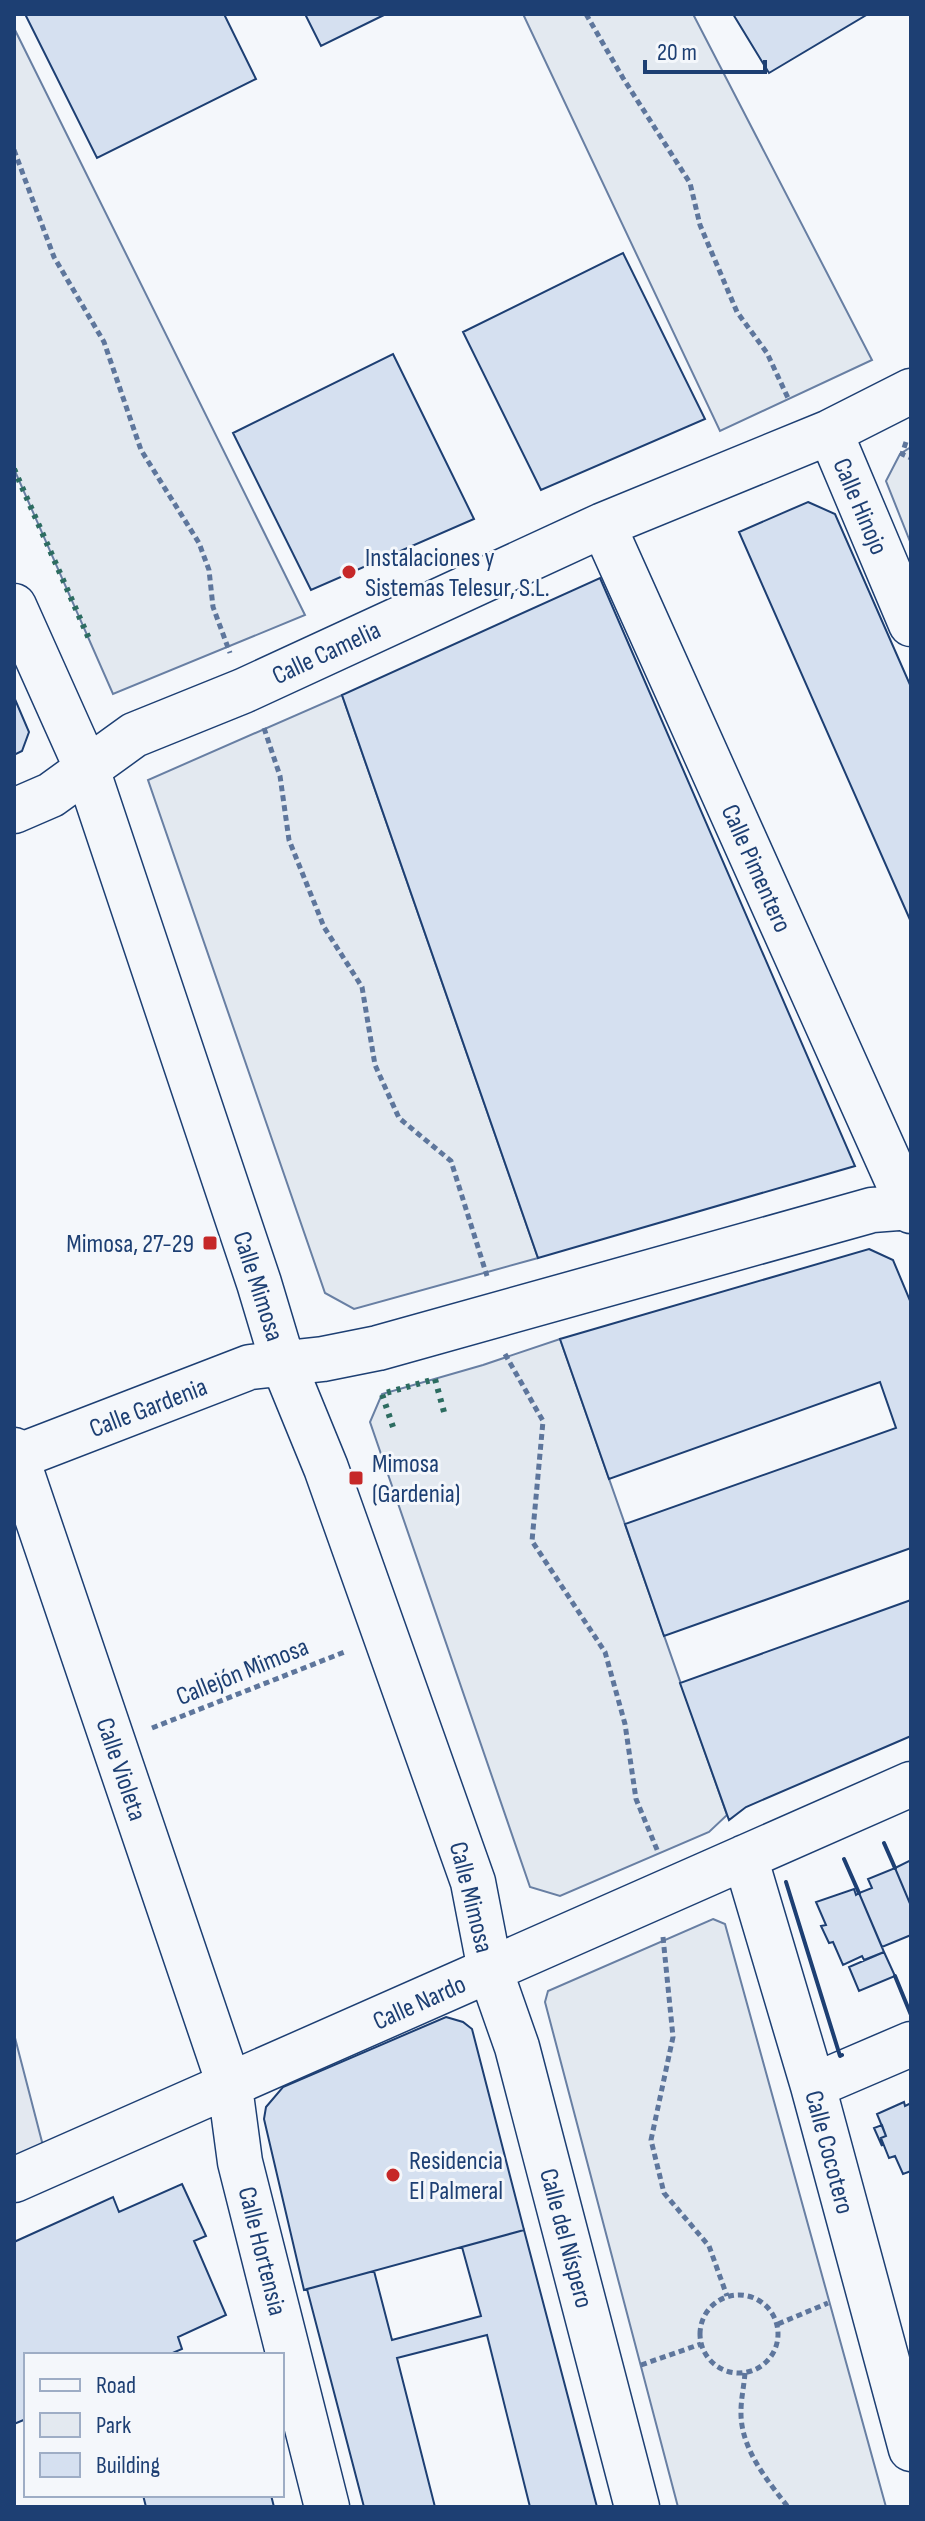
<svg xmlns="http://www.w3.org/2000/svg" width="925" height="2521" viewBox="0 0 925 2521" font-family="'Sofia Sans Condensed',sans-serif">
<style>
.green{fill:#e3e9f0;stroke:#687fa3;stroke-width:2}
.parking{fill:#e3e8f0;stroke:#687fa3;stroke-width:2}
.building{fill:#d5e0f0;stroke:#1d3f73;stroke-width:2}
.lines{fill:none;stroke-linecap:round;stroke-linejoin:round}
.minor-casing{stroke:#1d3f73;stroke-width:47}
.path{stroke:#5e769c;stroke-width:5;stroke-dasharray:6 4;stroke-linecap:butt}
.minor{stroke:#f4f7fb;stroke-width:44}
.hedge{stroke:#2c6c60;stroke-width:6;stroke-dasharray:4 6;stroke-linecap:butt}
.wall{stroke:#1d3f73;stroke-width:4}
.poi-dot{fill:#c62828;stroke:#f4f7fb;stroke-width:3}
.labels{text-anchor:middle;stroke-width:6;stroke-linejoin:round;paint-order:stroke}
.street-label{font-size:26px;fill:#1d3f73;stroke:#f4f7fb}
.poi-label{font-size:26px;fill:#1d3f73;stroke:#f4f7fb;text-anchor:start}
</style>
<rect width="100%" height="100%" fill="#f4f7fb"/>
<path class="green" d="M 523,14 L 693,14 L 872,360 L 720,431 Z
M 14,28 L 305,615 L 113,694 L 14,469 Z
M 911,447 L 911,544 L 886,481 L 900,454 Z
M 342,695 L 538,1258 L 354,1309 L 325,1293 L 148,780 Z
M 560,1339 L 727,1815 L 709,1832 L 560,1896 L 530,1887 L 370,1422 L 382,1394 L 483,1365 Z
M 713,1919 L 725,1924 L 886,2507 L 678,2507 L 545,2002 L 548,1991 Z"/>
<path class="parking" d="M 14,2034 L 48,2165 L 14,2180 Z"/>
<path class="building" d="M 25,14 L 224,14 L 256,79 L 97,158 Z
M 305,14 L 386,14 L 321,46 Z
M 733,14 L 868,14 L 769,73 Z
M 623,253 L 705,419 L 541,490 L 463,332 Z
M 393,354 L 474,519 L 311,590 L 233,433 Z
M 808,502 L 835,514 L 911,687 L 911,922 L 739,532 Z
M 600,578 L 855,1166 L 538,1258 L 342,695 Z
M 14,697 L 29,732 L 22,751 L 14,755 Z
M 869,1249 L 893,1260 L 911,1303 L 911,1548 L 664,1636 L 625,1524 L 896,1428 L 880,1382 L 609,1479 L 560,1339 Z
M 911,1600 L 911,1736 L 746,1807 L 729,1820 L 680,1683 Z
M 911,1860 L 911,1906 L 895,1868 Z
M 895,1868 L 911,1906 L 911,1935 L 882,1947 L 859,1893 L 872,1888 L 868,1879 Z
M 854,1889 L 856,1895 L 859,1893 L 884,1952 L 864,1960 L 862,1956 L 843,1965 L 833,1942 L 829,1943 L 821,1926 L 826,1925 L 816,1902 Z
M 884,1952 L 895,1976 L 859,1991 L 849,1967 Z
M 446,2017 L 463,2022 L 472,2029 L 524,2230 L 304,2290 L 264,2119 L 266,2107 L 283,2087 Z
M 904,2102 L 905,2106 L 911,2103 L 911,2171 L 903,2174 L 895,2156 L 889,2158 L 881,2138 L 886,2136 L 877,2114 Z
M 882,2125 L 886,2136 L 881,2138 L 882,2146 L 874,2128 Z
M 182,2184 L 206,2236 L 194,2241 L 226,2315 L 178,2337 L 182,2349 L 168,2355 L 26,2355 L 26,2419 L 14,2424 L 14,2242 L 113,2197 L 119,2212 Z
M 524,2230 L 597,2507 L 530,2507 L 487,2335 L 397,2358 L 435,2507 L 364,2507 L 307,2289 L 374,2271 L 392,2340 L 481,2316 L 462,2247 Z
M 143,2495 L 271,2495 L 274,2507 L 146,2507 Z"/>
<g class="lines">
<g class="minor-casing">
<path id="minor" d="M 830,432 L 911,624
M 603,525 L 911,1211
M 14,606 L 87,769 L 259,1283 L 283,1363 L 326,1468 L 473,1882 L 490,1970 L 517,2047 L 637,2507
M 14,811 L 51,795 L 134,735 L 243,691 L 603,525 L 830,432 L 911,391
M 14,1450 L 230,2087 L 240,2162 L 327,2507
M 14,1458 L 250,1367 L 323,1359 L 378,1348 L 872,1210 L 911,1207
M 745,1857 L 813,2086 L 911,2449
M 813,2086 L 911,2044
M 14,2180 L 911,1784"/>
</g>
<path class="path" d="M 586,14 L 623,78 L 690,183 L 700,225 L 737,312 L 767,353 L 788,398
M 14,150 L 54,257 L 104,342 L 141,450 L 199,543 L 209,570 L 213,607 L 230,653
M 906,442 L 902,454 L 911,458
M 264,728 L 280,776 L 289,840 L 324,927 L 362,987 L 375,1065 L 399,1118 L 451,1161 L 487,1276
M 505,1354 L 543,1421 L 532,1541 L 605,1652 L 625,1724 L 636,1799 L 658,1852
M 152,1728 L 347,1651
M 663,1937 L 673,2037 L 651,2140 L 664,2193 L 709,2246 L 727,2296
M700 2334a39 39 0 1 1 78 0a39 39 0 1 1-78 0Z
M 778,2324 L 828,2303
M 641,2365 L 701,2344
M 745,2373 C 744,2386 741,2399 741,2411 C 740,2448 767,2480 788,2507"/>
<use href="#minor" class="minor"/>
<path class="hedge" d="M 14,469 L 90,641
M 393,1427 L 382,1394 L 435,1379 L 444,1412"/>
<path class="wall" d="M 884,1843 L 895,1868
M 844,1859 L 859,1893
M 786,1882 L 840,2056 L 842,2055
M 895,1976 L 911,2015"/>
</g>
<g class="poi-dot">
<circle cx="349" cy="572" r="8"/>
<rect x="202" y="1235" width="16" height="16" rx="4"/>
<rect x="348" y="1470" width="16" height="16" rx="4"/>
<circle cx="393" cy="2175" r="8"/>
</g>
<g class="labels">
<g class="street-label">
<text transform="translate(861 506) rotate(67)" y="9">Calle Hinojo</text>
<text transform="translate(326 652) rotate(-25)" y="9">Calle Camelia</text>
<text transform="translate(757 868) rotate(66)" y="9">Calle Pimentero</text>
<text transform="translate(259 1286) rotate(72)" y="9">Calle Mimosa</text>
<text transform="translate(148 1407) rotate(-21)" y="9">Calle Gardenia</text>
<text transform="translate(242 1671) rotate(-22)" y="9">Callejón Mimosa</text>
<text transform="translate(122 1769) rotate(71)" y="9">Calle Violeta</text>
<text transform="translate(472 1897) rotate(76)" y="9">Calle Mimosa</text>
<text transform="translate(419 2002) rotate(-24)" y="9">Calle Nardo</text>
<text transform="translate(830 2152) rotate(75)" y="9">Calle Cocotero</text>
<text transform="translate(567 2238) rotate(75)" y="9">Calle del Níspero</text>
<text transform="translate(263 2251) rotate(76)" y="9">Calle Hortensia</text>
</g>
<g class="poi-label">
<text x="365" y="566">Instalaciones y<tspan x="365" dy="30">Sistemas Telesur, S.L.</tspan></text>
<text x="194" y="1252" text-anchor="end">Mimosa, 27-29</text>
<text x="372" y="1472">Mimosa<tspan x="372" dy="30">(Gardenia)</tspan></text>
<text x="409" y="2169">Residencia<tspan x="409" dy="30">El Palmeral</tspan></text>
</g>
</g>
<rect width="925" height="2521" fill="none" stroke="#1d3f73" stroke-width="32"/>
<rect x="24" y="2353" width="260" height="144" fill="#f4f7fb" stroke="#9eadc5" stroke-width="2"/>
<rect x="40" y="2379" width="40" height="12" fill="#f4f7fb" stroke="#9eadc5" stroke-width="2"/>
<text x="96" y="2393" font-size="24" fill="#1d3f73">Road</text>
<rect x="40" y="2413" width="40" height="24" fill="#e3e9f0" stroke="#9eadc5" stroke-width="2"/>
<text x="96" y="2433" font-size="24" fill="#1d3f73">Park</text>
<rect x="40" y="2453" width="40" height="24" fill="#d5e0f0" stroke="#9eadc5" stroke-width="2"/>
<text x="96" y="2473" font-size="24" fill="#1d3f73">Building</text>
<path d="M645 60v12h120v-12" fill="none" stroke="#1d3f73" stroke-width="4"/>
<text x="657" y="60" font-size="24" fill="#1d3f73" stroke="#f4f7fb" stroke-width="6" paint-order="stroke">20 m</text>
</svg>
